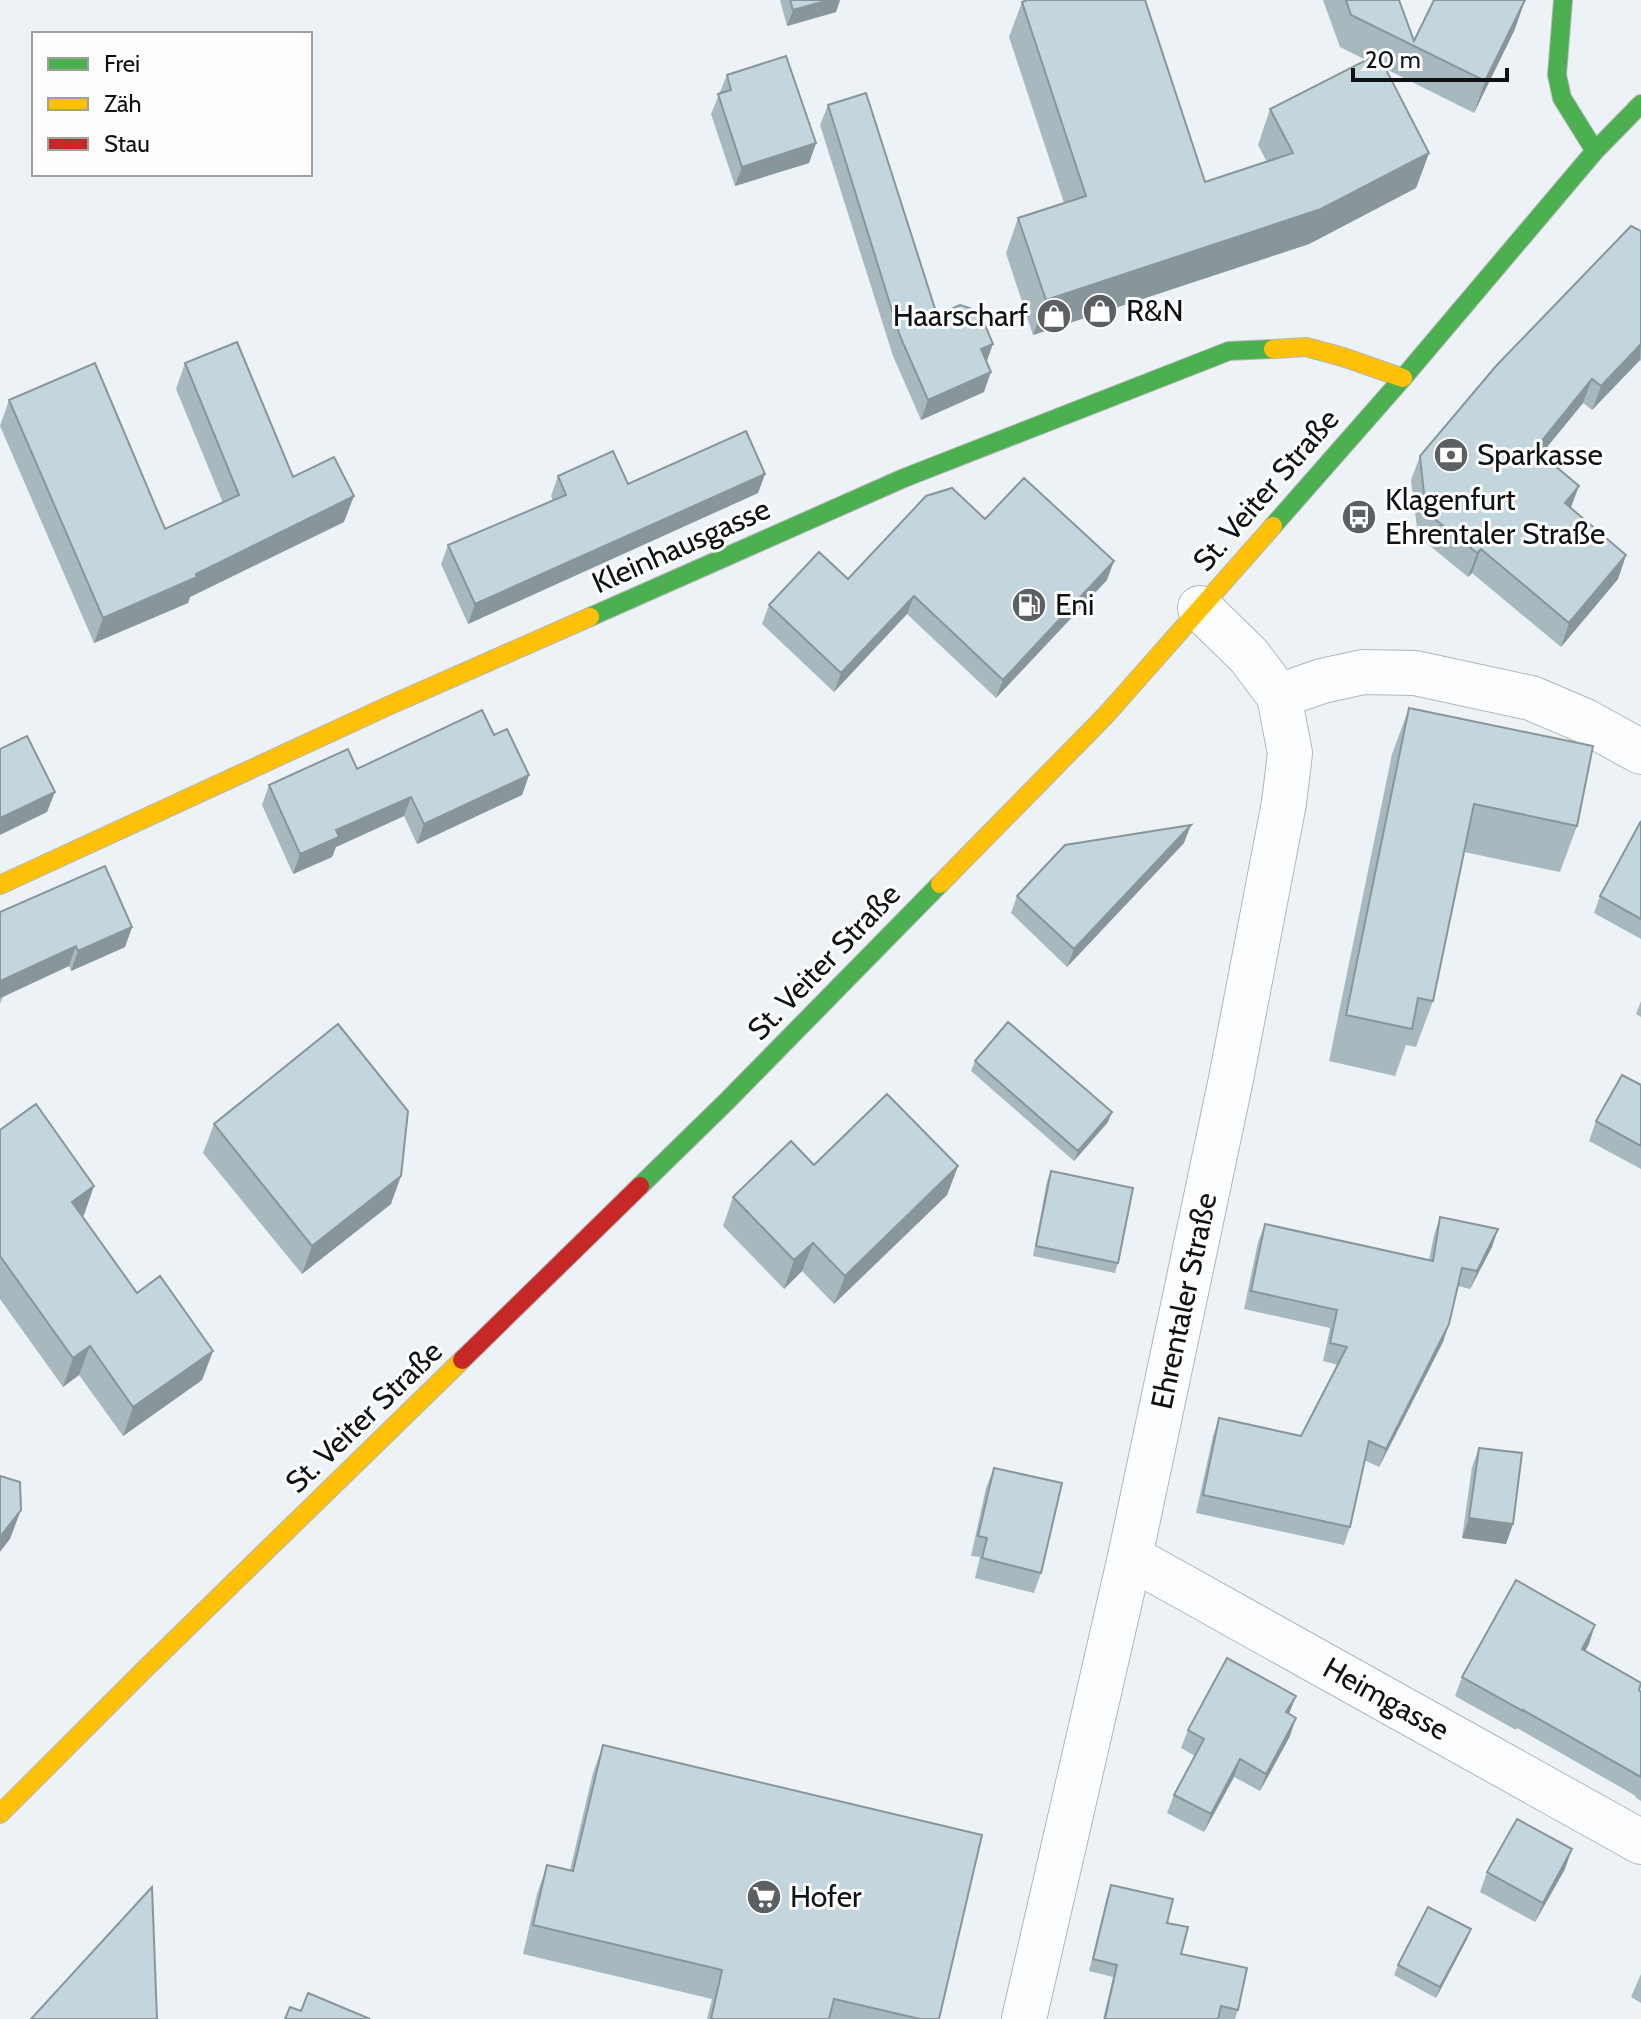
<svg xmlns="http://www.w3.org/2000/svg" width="1641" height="2019" viewBox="0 0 1641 2019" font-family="Cabin,sans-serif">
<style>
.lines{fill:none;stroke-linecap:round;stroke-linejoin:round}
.street-casing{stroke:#b1b6b8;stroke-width:46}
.fast-casing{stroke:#b1b6b8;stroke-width:20}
.slow-casing{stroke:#b1b6b8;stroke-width:20}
.jam-casing{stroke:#b1b6b8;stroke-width:20}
.street{stroke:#fcfdfe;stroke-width:44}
.fast{stroke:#4caf50;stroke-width:18}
.slow{stroke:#ffc107;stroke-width:18}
.jam{stroke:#c62828;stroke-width:18}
.wall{fill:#a8b8bf}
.shaded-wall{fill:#88969b}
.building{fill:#c3d6de;stroke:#88969b;stroke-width:2}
.labels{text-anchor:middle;stroke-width:6;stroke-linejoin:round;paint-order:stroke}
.poi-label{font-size:30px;fill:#0e1214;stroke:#fefefe;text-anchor:start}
.street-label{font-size:30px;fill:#0e1214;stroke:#fefefe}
</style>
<rect width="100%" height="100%" fill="#ecf2f5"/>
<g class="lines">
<g class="street-casing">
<path id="street" d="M 1279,696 L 1322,681 L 1363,672 L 1415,673 L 1531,698 L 1585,721 L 1641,752
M 1130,1557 L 1641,1842
M 1024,2019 L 1130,1557 L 1231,1079 L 1284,803 L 1290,753 L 1279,696 L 1249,656 L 1200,608"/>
</g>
<g class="fast-casing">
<path id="fast" d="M 1563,0 L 1557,75 L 1562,98 L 1595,151
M 1273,526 L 1403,378 L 1595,151 L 1641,104
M 590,617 L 904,478 L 1229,351 L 1273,349
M 640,1186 L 728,1100 L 940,884"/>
</g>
<g class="slow-casing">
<path id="slow" d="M 1273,349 L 1306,347 L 1343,357 L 1403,378
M 940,884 L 1106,715 L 1273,526
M 0,885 L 388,706 L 590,617
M 0,1814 L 144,1670 L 462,1360"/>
</g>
<g class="jam-casing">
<path id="jam" d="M 462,1360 L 640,1186"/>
</g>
<use href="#street" class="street"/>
<use href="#fast" class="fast"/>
<use href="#slow" class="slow"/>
<use href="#jam" class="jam"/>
</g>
<path class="wall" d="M 780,0 L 840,0 L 836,12 L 787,26 Z
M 1323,0 L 1399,0 L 1414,41 L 1515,29 L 1474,113 L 1386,69 L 1429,153 L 1416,188 L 1309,244 L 1033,335 L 1006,253 L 1018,218 L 1064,203 L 1009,37 L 1022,2 L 1205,182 L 1267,162 L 1258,145 L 1270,109 L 1366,60 L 1340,47 Z
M 727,75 L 816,143 L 809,163 L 735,186 L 711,114 Z
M 828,105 L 937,315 L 993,344 L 986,362 L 984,392 L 921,420 L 893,356 L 820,125 Z
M 1641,231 L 1641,361 L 1640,360 L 1592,410 L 1583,403 L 1541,454 L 1571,508 L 1626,555 L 1618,579 L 1561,647 L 1472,573 L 1468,577 L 1418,536 L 1411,480 L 1420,456 Z
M 185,363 L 293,477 L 344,522 L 190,597 L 188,603 L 94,643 L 0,426 L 9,400 L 165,529 L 223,503 L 176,389 Z
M 765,474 L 758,493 L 468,624 L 441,564 L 448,545 L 553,501 L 551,496 L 558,476 L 628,484 Z
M 985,519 L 1107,580 L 996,698 L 907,614 L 834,692 L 762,624 L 769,605 L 848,579 Z
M 1409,708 L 1577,826 L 1560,872 L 1464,852 L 1433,1001 L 1416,1047 L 1406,1045 L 1395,1076 L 1329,1061 L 1392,754 Z
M 494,735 L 529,775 L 522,795 L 417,844 L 404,816 L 336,847 L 332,857 L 293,874 L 262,805 L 269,785 L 357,769 Z
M 1641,821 L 1641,939 L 1594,913 L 1600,896 Z
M 1184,843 L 1067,967 L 1011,913 L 1017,896 Z
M 0,912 L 132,927 L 125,947 L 71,971 L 69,966 L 3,997 L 0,1004 Z
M 1641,1001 L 1641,1017 L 1636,1014 Z
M 975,1061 L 1108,1122 L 1074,1161 L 971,1071 Z
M 1641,1085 L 1641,1169 L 1589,1141 L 1596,1121 Z
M 214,1124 L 391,1204 L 302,1274 L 203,1153 Z
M 0,1130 L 94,1186 L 82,1216 L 137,1293 L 213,1351 L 202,1380 L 123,1436 L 79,1375 L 63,1387 L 0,1299 Z
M 814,1165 L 958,1166 L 947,1195 L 834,1304 L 802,1271 L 784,1289 L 723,1226 L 733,1197 Z
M 1051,1171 L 1118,1263 L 1115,1273 L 1033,1256 L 1047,1181 Z
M 1440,1217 L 1492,1247 L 1470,1289 L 1458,1286 L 1449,1324 L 1443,1342 L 1379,1467 L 1364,1460 L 1350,1527 L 1344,1545 L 1196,1513 L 1213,1436 L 1219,1418 L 1301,1436 L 1338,1365 L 1323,1361 L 1330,1328 L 1244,1309 L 1258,1242 L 1265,1224 L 1429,1260 L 1434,1235 Z
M 1479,1448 L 1513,1524 L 1506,1544 L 1462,1538 L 1472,1467 Z
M 994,1468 L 1041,1573 L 1034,1593 L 975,1578 L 980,1557 L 971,1556 L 986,1488 Z
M 1589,1644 L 1585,1651 L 1641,1692 L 1641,1801 L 1635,1797 L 1636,1796 L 1517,1728 L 1516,1730 L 1455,1696 L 1462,1677 Z
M 1289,1714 L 1290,1736 L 1260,1791 L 1234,1777 L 1204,1832 L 1167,1813 L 1174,1795 L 1195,1756 L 1181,1748 L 1188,1730 Z
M 603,1745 L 939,2019 L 707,2019 L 712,1999 L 523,1954 L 537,1894 L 547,1865 L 570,1870 L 593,1773 Z
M 1565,1869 L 1535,1922 L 1480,1892 L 1487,1872 Z
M 1111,1885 L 1167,1923 L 1181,1954 L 1238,2010 L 1235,2019 L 1103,2019 L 1113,1977 L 1089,1971 L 1107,1897 Z
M 1471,1929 L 1467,1939 L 1436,1998 L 1394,1975 L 1398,1965 Z
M 1641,1974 L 1641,2003 L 1631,1997 Z"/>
<path class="shaded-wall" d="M 829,0 L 840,0 L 836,12 L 787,26 L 793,10 Z
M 1525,0 L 1515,29 L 1474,113 L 1485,81 Z
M 816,143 L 809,163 L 735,186 L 742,167 Z
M 1429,153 L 1416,188 L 1309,244 L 1033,335 L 1046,300 Z
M 993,344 L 986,363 L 981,349 Z
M 1641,344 L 1640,360 L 1592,410 L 1601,386 Z
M 991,372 L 984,392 L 921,420 L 928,400 Z
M 1592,379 L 1583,403 L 1526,473 L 1535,449 Z
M 765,474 L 758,493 L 468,624 L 475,604 Z
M 1579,486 L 1570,510 L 1565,503 Z
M 354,496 L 344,522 L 190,597 L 188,603 L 94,643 L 103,618 Z
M 1481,549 L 1472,573 L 1468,577 L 1477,553 Z
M 1626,555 L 1618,579 L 1561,647 L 1569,623 Z
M 1114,561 L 1107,580 L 996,698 L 1003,680 Z
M 914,596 L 907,614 L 834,692 L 841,673 Z
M 529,775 L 522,795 L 417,844 L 424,824 Z
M 55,792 L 47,812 L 0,835 L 0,818 Z
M 411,797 L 404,816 L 336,847 L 332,857 L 293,874 L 300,854 L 336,830 Z
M 1191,825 L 1184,843 L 1067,967 L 1074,949 Z
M 132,927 L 125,947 L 71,971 L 78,951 Z
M 76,946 L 69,966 L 0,998 L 0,981 Z
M 1112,1112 L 1108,1122 L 1074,1161 L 1078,1151 Z
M 958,1166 L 947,1195 L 834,1304 L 845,1276 Z
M 401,1176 L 391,1204 L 302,1274 L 312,1246 Z
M 94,1186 L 84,1215 L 62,1230 L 72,1202 Z
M 1498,1229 L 1492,1247 L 1470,1289 L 1477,1271 Z
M 813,1243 L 802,1271 L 784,1289 L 794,1260 Z
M 1449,1324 L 1443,1342 L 1379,1467 L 1386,1449 Z
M 90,1346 L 79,1375 L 63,1387 L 73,1358 Z
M 213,1351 L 202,1380 L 123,1436 L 133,1407 Z
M 21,1510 L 10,1539 L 0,1552 L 0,1537 Z
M 1469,1518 L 1513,1524 L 1506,1544 L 1462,1538 Z
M 1595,1625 L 1589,1644 L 1575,1668 L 1582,1649 Z
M 1296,1696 L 1289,1714 L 1286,1712 Z
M 1296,1718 L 1290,1736 L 1260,1791 L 1266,1774 Z
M 1240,1759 L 1234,1777 L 1204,1832 L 1211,1814 Z
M 1572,1849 L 1565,1869 L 1535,1922 L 1543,1903 Z
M 1471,1929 L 1467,1939 L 1436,1998 L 1440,1987 Z"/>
<path class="building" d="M 790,0 L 829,0 L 793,10 Z
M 1027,0 L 1145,0 L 1205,182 L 1293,153 L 1270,109 L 1378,54 L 1429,153 L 1321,209 L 1046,300 L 1018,218 L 1086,196 L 1022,2 Z
M 1346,0 L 1399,0 L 1414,41 L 1434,0 L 1525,0 L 1485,81 L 1351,15 Z
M 786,56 L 816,143 L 742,167 L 718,94 L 731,90 L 727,75 Z
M 866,93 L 937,315 L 960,305 L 979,311 L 993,344 L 981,349 L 991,372 L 928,400 L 900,336 L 828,105 Z
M 1631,226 L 1641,231 L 1641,344 L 1601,386 L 1592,379 L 1535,449 L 1579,486 L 1565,503 L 1626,555 L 1569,623 L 1481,549 L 1477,553 L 1426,512 L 1420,456 L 1496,366 Z
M 237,342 L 293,477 L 334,457 L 354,496 L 196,574 L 197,577 L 103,618 L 9,400 L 95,363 L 165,529 L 239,495 L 185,363 Z
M 746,431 L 765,474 L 475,604 L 448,545 L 566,495 L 558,476 L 613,451 L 628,484 Z
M 1024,478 L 1114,561 L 1003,680 L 914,596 L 841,673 L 769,605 L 819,552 L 848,579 L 926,496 L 952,488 L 985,519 Z
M 1409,708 L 1593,746 L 1577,826 L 1474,804 L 1433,1001 L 1418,998 L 1412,1029 L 1346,1015 Z
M 482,710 L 494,735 L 507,729 L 529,775 L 424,824 L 411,797 L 336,830 L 339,837 L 300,854 L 269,785 L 348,749 L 357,769 Z
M 27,736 L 55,792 L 0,818 L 0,749 Z
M 1641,821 L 1641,919 L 1600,896 Z
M 1191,825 L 1074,949 L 1017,896 L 1065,845 Z
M 105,866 L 132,927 L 78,951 L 76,946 L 0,981 L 0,912 Z
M 1008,1022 L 1112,1112 L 1078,1151 L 975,1061 Z
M 338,1024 L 408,1111 L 401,1176 L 312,1246 L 214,1124 Z
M 1622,1075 L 1641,1085 L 1641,1146 L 1596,1121 Z
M 887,1094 L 958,1166 L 845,1276 L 813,1243 L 794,1260 L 733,1197 L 791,1141 L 814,1165 Z
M 36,1104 L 94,1186 L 72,1202 L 137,1293 L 160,1276 L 213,1351 L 133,1407 L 90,1346 L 73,1358 L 0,1256 L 0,1130 Z
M 1051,1171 L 1133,1188 L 1118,1263 L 1036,1246 Z
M 1440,1217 L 1498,1229 L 1477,1271 L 1462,1268 L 1449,1324 L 1386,1449 L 1369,1441 L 1350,1527 L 1203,1495 L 1219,1418 L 1301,1436 L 1347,1347 L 1330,1343 L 1337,1310 L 1251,1291 L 1265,1224 L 1433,1261 Z
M 1479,1448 L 1522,1453 L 1513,1524 L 1469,1518 Z
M 994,1468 L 1062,1483 L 1041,1573 L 982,1558 L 987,1538 L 978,1536 Z
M 0,1476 L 20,1482 L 21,1510 L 0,1537 Z
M 1516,1580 L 1595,1625 L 1582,1649 L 1641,1683 L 1639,1690 L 1641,1692 L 1641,1777 L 1523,1710 L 1523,1711 L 1462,1677 Z
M 1227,1658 L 1296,1696 L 1286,1712 L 1296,1718 L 1266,1774 L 1240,1759 L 1211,1814 L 1174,1795 L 1204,1739 L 1188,1730 Z
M 603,1745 L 982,1835 L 939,2019 L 920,2019 L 834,1999 L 829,2019 L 711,2019 L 722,1970 L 533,1925 L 547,1865 L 573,1871 Z
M 1517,1819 L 1572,1849 L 1543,1903 L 1487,1872 Z
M 1111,1885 L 1173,1899 L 1167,1923 L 1188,1927 L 1181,1954 L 1247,1968 L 1238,2010 L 1221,2006 L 1218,2019 L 1105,2019 L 1117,1965 L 1093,1959 Z
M 152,1887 L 157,2019 L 31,2019 Z
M 1428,1907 L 1471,1929 L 1440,1987 L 1398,1965 Z
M 308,1993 L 370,2019 L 285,2019 L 290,2007 L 301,2011 Z"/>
<defs>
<g id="shop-disc" transform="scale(1.8)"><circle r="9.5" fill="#5c6063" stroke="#fefefe"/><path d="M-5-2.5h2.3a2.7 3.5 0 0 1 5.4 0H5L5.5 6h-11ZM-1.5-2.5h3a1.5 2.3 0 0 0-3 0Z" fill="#fff"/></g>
<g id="bank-disc" transform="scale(1.8)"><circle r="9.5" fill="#5c6063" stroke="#fefefe"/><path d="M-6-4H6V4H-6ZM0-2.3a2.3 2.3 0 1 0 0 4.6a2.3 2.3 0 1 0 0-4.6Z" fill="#fff"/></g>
<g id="bus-disc" transform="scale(1.8)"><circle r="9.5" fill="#5c6063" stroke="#fefefe"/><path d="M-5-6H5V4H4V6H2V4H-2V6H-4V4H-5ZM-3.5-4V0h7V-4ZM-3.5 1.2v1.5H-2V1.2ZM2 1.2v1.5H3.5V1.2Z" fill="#fff"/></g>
<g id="fuel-disc" transform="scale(1.8)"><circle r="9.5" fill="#5c6063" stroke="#fefefe"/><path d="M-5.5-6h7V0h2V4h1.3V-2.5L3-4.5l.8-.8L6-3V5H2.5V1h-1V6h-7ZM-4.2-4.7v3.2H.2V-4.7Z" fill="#fff"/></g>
<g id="supermarket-disc" transform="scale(1.8)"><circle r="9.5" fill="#5c6063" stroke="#fefefe"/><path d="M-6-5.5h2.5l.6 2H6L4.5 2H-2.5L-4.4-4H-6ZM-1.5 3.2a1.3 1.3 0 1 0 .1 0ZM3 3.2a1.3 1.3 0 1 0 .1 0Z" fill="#fff"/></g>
</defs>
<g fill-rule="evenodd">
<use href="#shop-disc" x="1100" y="311"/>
<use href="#shop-disc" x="1054" y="316"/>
<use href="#bank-disc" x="1451" y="455"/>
<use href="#bus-disc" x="1359" y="517"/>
<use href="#fuel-disc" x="1029" y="605"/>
<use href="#supermarket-disc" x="764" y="1897"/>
</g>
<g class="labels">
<g class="poi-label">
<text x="1126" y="321">R&amp;N</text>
<text x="1028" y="326" text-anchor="end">Haarscharf</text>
<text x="1477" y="465">Sparkasse</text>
<text x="1385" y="510">Klagenfurt<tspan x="1385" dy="34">Ehrentaler Straße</tspan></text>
<text x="1055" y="615">Eni</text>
<text x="790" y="1907">Hofer</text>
</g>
<g class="street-label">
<text transform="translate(1266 490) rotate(-49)" y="10">St. Veiter Straße</text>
<text transform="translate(681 546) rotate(-24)" y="10">Kleinhausgasse</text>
<text transform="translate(824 962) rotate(-46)" y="10">St. Veiter Straße</text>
<text transform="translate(1184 1301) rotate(-78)" y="10">Ehrentaler Straße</text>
<text transform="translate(364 1417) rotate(-44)" y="10">St. Veiter Straße</text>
<text transform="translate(1386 1699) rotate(29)" y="10">Heimgasse</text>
</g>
</g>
<rect x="32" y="32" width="280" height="144" fill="#fefefe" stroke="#9ea0a0" stroke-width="2"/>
<rect x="48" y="58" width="40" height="12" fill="#4caf50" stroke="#9ea0a0" stroke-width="2"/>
<text x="104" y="72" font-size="24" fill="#0e1214">Frei</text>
<rect x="48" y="98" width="40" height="12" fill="#ffc107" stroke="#9ea0a0" stroke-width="2"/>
<text x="104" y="112" font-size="24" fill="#0e1214">Zäh</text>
<rect x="48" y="138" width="40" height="12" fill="#c62828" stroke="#9ea0a0" stroke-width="2"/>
<text x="104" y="152" font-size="24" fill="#0e1214">Stau</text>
<path d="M1353 68v12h154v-12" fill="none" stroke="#0e1214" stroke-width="4"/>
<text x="1365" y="68" font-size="24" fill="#0e1214" stroke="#fefefe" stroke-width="6" paint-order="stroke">20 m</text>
</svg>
